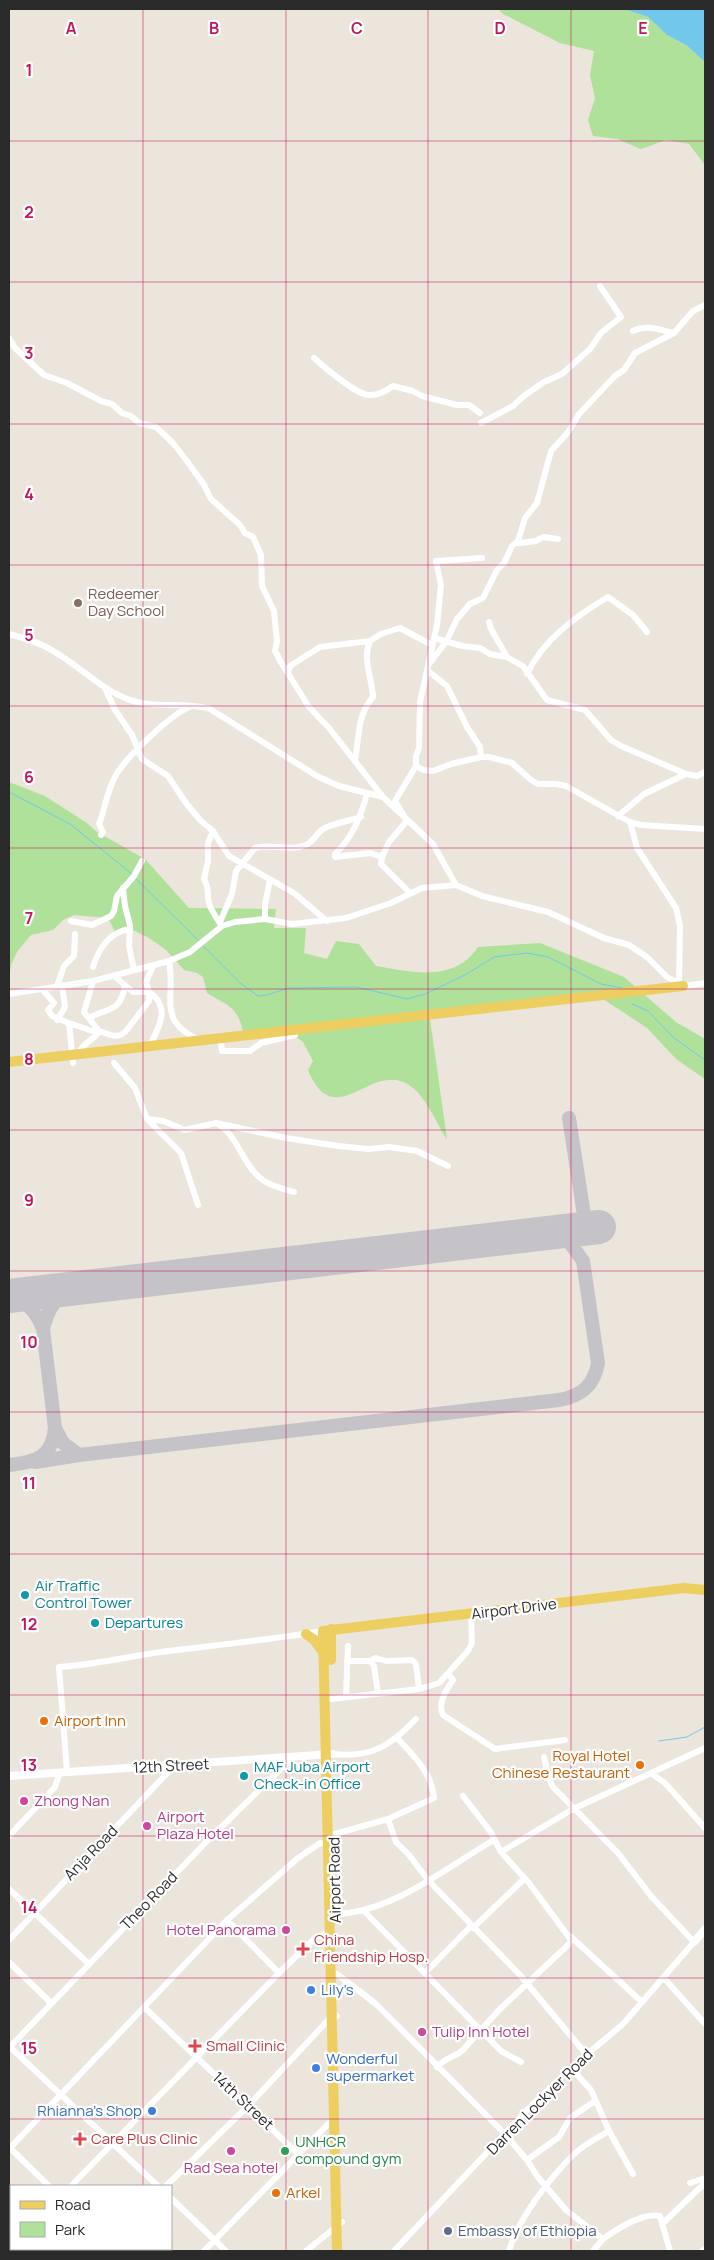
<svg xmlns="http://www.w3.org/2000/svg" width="714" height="2260" viewBox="0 0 714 2260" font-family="Manrope,sans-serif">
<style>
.green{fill:#b0e19a}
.water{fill:#71c8eb}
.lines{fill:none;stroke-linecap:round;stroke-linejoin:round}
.stream{stroke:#71c8eb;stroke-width:1}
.taxiway{stroke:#c5c3c8;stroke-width:14}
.runway{stroke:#c5c3c8;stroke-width:34}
.minor{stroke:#fff;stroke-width:6}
.tertiary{stroke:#fff;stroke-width:8}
.primary{stroke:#eccf60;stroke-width:10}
.grid{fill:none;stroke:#c2185b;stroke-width:1;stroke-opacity:0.55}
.education-dot{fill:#8d6e63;stroke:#fff;stroke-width:2}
.culture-dot{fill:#0f9aa8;stroke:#fff;stroke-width:2}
.food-dot{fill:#e8710a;stroke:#fff;stroke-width:2}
.hotel-dot{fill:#d1479c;stroke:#fff;stroke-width:2}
.health-dot{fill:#e0444e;stroke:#fff;stroke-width:2}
.shop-dot{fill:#3f7fe0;stroke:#fff;stroke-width:2}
.leisure-dot{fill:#2e9e5b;stroke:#fff;stroke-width:2}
.service-dot{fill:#5c6f8a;stroke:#fff;stroke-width:2}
.labels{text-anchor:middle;stroke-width:4.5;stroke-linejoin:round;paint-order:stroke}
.education-label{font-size:15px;fill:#785e54;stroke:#fff;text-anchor:start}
.culture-label{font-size:15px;fill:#0d838f;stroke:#fff;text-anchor:start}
.street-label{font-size:15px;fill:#2a2a2a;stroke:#fff}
.food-label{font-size:15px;fill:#c56008;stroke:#fff;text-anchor:start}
.hotel-label{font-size:15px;fill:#b23c85;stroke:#fff;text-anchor:start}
.health-label{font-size:15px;fill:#be3a42;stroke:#fff;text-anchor:start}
.shop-label{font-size:15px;fill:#366cbe;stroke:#fff;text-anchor:start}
.leisure-label{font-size:15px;fill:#27864d;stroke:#fff;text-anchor:start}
.service-label{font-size:15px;fill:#4e5e75;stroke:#fff;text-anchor:start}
.grid-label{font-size:16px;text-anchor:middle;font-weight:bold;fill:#c2185b;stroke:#fff;stroke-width:4.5;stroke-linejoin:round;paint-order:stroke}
</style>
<rect width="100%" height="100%" fill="#ebe5dc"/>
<path class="green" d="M 498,9 L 624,9 L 648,17 L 667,35 L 686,45 L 705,62 L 705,165 L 689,144 L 666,140 L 641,149 L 617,139 L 593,136 L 588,120 L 595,98 L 590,75 L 594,51 L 560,43 L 503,14 Z
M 9,782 L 45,796 L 87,823 L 97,832 L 145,859 L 189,908 L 276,909 L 274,928 L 306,928 L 304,953 L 327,959 L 336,941 L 359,944 L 376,966 C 412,972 454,983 478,947 L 540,943 L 624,977 L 676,1022 L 705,1039 L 705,1079 L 676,1059 L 647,1028 L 603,999 L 430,1019 L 447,1139 C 435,1122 427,1097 409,1085 C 371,1060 335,1135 308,1070 L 313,1061 L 303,1042 L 292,1034 L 245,1040 C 238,1007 234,1009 207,993 L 203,977 L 197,973 L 184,970 L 166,950 L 149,938 L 133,930 L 127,933 L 116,933 L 108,918 L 74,915 L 63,920 L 53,930 L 31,935 L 17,952 L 11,965 L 9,979 Z"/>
<path class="water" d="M 624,9 L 705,9 L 705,62 L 686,45 L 667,35 L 648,17 Z"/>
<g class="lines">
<path class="stream" d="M 9,792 L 70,824 L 132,874
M 136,879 L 199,941
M 203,946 L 240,983 L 258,996 L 267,995 L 288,988 L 357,987 L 407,999 L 425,994 L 465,975 L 494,957 L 527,953 L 548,957 L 601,984 L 622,988
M 632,1004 L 648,1011 L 674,1038 L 705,1060
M 659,1741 L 687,1737 L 705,1727"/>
<path class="taxiway" d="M 569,1118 L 586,1228
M 11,1296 C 28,1302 37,1313 43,1329 L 55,1428 L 63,1443 L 79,1455 L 559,1400 C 581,1396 594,1386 598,1363 L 583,1261 L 570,1243 L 552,1233
M 43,1329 C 48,1309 54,1301 69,1287
M 35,1462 L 79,1455
M 9,1465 C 36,1462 52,1458 55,1428"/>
<path class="runway" d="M 9,1296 L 599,1227"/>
<path class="minor" d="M 633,331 C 646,324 660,330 674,333
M 9,338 L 15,348 L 44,375 L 67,383 L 101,401 L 112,404 L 122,413 L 131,416 L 139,423 L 156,427 L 173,443 L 187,461 L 204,485 L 211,499 L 240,525 L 245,533 L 253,537 L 261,555 L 262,586 L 274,611 L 277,641 L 275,651 L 282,664 L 309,707 L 329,728 L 383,797
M 314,358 C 323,366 331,373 341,380 C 361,395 371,402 393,386 L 413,391 L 422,396 L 457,405 L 469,405 L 480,413
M 481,423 L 513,406 L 525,395 L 544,382 L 562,374 L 590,349 L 601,333 L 621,317 L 600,286
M 519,543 L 536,541 L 543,537 L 558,539
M 489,622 L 491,629 L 507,657 L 523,666 L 547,700 L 585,710 L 611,740 L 621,746 L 686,774
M 9,634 C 20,637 31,640 42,645 C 73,659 97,688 130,700 C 156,709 185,701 210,709 L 317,776 L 339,786 L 383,797 L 433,844 L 456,885 L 482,896 L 548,912 L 604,938 L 629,945 L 647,957 L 667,977 L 683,986 L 705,983
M 434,638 L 462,646 L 480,648 L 490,654 L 507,657
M 429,664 L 446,642 L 457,619 L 470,604 L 483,598 L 497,570 L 504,563 L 512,546 L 518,541 L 525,518 L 537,503 L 551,451 L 569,431 L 579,414 L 615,376 L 624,370 L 635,353 L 674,333 L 693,311 L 705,305
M 427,670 L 447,686 L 467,727 L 480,747 L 481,757
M 288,672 L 290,666 L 320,647 L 370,641 L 381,634 L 400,628 L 432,645
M 527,674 C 543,640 576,616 608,597 L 633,615 L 647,632
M 105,688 L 115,710 L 132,735 L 142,759 L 168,776 L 186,803 L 200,820 L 213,831 L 229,856 L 294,893 L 327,921
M 355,761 C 359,738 357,715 373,697 C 372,678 362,659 370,641
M 416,766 L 423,770 L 433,771 L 451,764 L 481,757 L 489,757 L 512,763 L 531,780 L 538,784 L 556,784 L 566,786 L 630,822 L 641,825 L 705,829
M 618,816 L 644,794 L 686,774 L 697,776 L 705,772
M 630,822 L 637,848 L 676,908 L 680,926 L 679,983
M 213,831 L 208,843 L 208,861 L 204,879 C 211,893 206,892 209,903 C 211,911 217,918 221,925
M 101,835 L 103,832 L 99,824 C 105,809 107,791 115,777 C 124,759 172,713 190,707
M 335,854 C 353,837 361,816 367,793
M 335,857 L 370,853 L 382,857 L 389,842 L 405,823 L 406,819 L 395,801 L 416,766 L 416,756 L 419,748 L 420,702 L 437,625 L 441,585 L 436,561 L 482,558
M 382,857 L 381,864 L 410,893
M 123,888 L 125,906 L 130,925 L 129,946 L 134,970
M 265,919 L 265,905 L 270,880
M 71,921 L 92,925 L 111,916 L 114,911 L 117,896 L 134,876 L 142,861
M 220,922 L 232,894 L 236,871 L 255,848 C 271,843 290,852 306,845 C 313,842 316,834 323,829 C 334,823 349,821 361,817
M 169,961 C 176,999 156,1021 200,1040
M 93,967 C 99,948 109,932 130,929
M 114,976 L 133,992 L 149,992 C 172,1007 158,1029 149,1047
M 57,986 L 64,966 L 74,956 L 75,934
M 42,989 L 54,1003 L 48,1010 L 52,1016 L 69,1023 L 73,1063
M 9,994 L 93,981 L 169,961 L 190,952 L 222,926 L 235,922 L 265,919 L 292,924 L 346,918 L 391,903 L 422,888 L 456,885
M 89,1018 C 109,1007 120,1013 125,986
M 57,1020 L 65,1007 L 62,985
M 69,1023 L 98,1033
M 99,1031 C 109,1034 117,1040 126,1031 L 149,1001 L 149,992 L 146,982 L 153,966
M 221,1043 L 222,1051 L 250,1051 L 261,1043 L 295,1035
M 78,1054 C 84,1041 95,1040 99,1031 L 84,1012 L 93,981
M 114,1063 L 135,1088 L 147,1119 L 181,1153 L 198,1205
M 147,1119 L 163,1121 L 185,1130 L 216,1123 C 236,1133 241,1159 256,1174 C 266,1185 280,1188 294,1192
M 216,1123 L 286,1138 L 338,1146 L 369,1149 L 389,1147 L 417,1151 L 448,1166
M 347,1661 L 370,1661 L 376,1658 L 386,1661 L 412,1660 L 416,1664 L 419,1689
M 370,1661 L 374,1666 L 378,1693
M 448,1674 L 453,1680 C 447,1689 437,1703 443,1715 L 495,1749 L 565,1740
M 346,1697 L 348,1646
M 331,1699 L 419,1689 L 439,1683 L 468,1651 L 472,1643 L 471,1614
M 333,1754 C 372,1758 390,1746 416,1719
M 67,1772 L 59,1667 C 93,1665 126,1657 161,1652 C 215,1645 269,1640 323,1631
M 652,1774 L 665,1783 L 705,1828
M 388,1819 L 396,1842 L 409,1855 L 428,1880 L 520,1975 L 586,2054
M 335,1834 L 388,1819 L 434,1798 C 432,1773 414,1756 398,1739
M 9,1836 L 55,1787 L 60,1772
M 501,1852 L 573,1809 L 705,1748
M 9,1889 L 89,1964
M 363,1910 L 501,2051 L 521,2062
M 335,1914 C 392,1913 445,1868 494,1840
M 227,1920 L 279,1973
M 473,1928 L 524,1879
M 570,1936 L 642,2002
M 9,1940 L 174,1766
M 9,1962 L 51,2003
M 425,1973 L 471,1926
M 337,1974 L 376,2004 L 397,2025 L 505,2134 L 527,2160 L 537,2176 L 566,2210 L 603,2239 L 593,2251
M 664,1978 L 705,2024
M 144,2007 L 298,2154
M 10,2047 L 158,2186
M 9,2048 L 206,1842 L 292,1758
M 437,2067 C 445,2058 454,2057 462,2051 L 498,2011 L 569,1944 L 571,1940 L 529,1883 L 501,1852 L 490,1831 L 463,1796
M 571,2068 L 591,2090 L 609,2131 L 633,2174
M 9,2147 L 49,2186
M 9,2149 L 227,1920 L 298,1858 L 320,1843 L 328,1844
M 527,2160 L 559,2137 L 570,2118 L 595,2101
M 690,2183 L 705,2178
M 71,2186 L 279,1973 L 314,1939 L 329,1932
M 166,2186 L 249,2105 L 331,2017 L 337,2016
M 171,2198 L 226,2251
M 662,2224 L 705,2183
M 603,2239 C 617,2229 642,2212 660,2216 L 670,2251
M 113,2249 L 115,2251
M 9,2251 L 11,2249
M 105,2251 L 108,2249
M 204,2251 L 334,2118
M 306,2251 L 342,2222
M 394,2251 L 527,2110 L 571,2068 L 623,2024 L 694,1942 L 651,1896 L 618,1853 L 553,1787 L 549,1779 L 544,1757
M 509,2251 C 518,2219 549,2179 573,2155 C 583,2145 597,2138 609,2131
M 702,2251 L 705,2249"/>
<path class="tertiary" d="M 9,1776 L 333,1754
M 694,1942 L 705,1929"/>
<path class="primary" d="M 9,1062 L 683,986
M 306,1634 L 314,1640 L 324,1653
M 331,1660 L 331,1629
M 337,2251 L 323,1631 L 684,1588 L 705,1590"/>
</g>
<path class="grid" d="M 143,9 L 143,2186M 286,9 L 286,2251M 428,9 L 428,2251M 571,9 L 571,2251M 9,141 L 705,141M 9,282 L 705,282M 9,424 L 705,424M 9,565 L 705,565M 9,706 L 705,706M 9,848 L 705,848M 9,989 L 705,989M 9,1130 L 705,1130M 9,1271 L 705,1271M 9,1412 L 705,1412M 9,1554 L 705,1554M 9,1695 L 705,1695M 9,1836 L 705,1836M 9,1978 L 705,1978M 9,2119 L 705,2119M 143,2249 L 143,2251"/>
<circle class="education-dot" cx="78" cy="603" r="5"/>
<g class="culture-dot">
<circle cx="25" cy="1595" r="5"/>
<circle cx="95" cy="1623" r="5"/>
<circle cx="244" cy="1776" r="5"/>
</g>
<g class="food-dot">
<circle cx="44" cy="1721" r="5"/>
<circle cx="640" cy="1765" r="5"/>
<circle cx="276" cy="2193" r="5"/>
</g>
<g class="hotel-dot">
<circle cx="24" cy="1801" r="5"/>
<circle cx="147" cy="1826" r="5"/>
<circle cx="286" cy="1930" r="5"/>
<circle cx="422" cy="2032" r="5"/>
<circle cx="231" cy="2151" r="5"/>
</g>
<g class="health-dot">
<path d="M300.5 1941.5h5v5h5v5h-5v5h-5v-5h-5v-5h5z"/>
<path d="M192.5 2038.5h5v5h5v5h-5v5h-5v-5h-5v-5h5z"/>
<path d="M77.5 2131.5h5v5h5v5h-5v5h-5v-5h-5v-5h5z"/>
</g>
<g class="shop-dot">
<circle cx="311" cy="1990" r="5"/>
<circle cx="316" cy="2068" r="5"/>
<circle cx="152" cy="2111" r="5"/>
</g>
<circle class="leisure-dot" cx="285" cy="2151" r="5"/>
<circle class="service-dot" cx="448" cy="2231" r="5"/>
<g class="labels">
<g class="education-label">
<text x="88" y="599">Redeemer<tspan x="88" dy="17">Day School</tspan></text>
</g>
<g class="culture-label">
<text x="35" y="1591">Air Traffic<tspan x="35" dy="17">Control Tower</tspan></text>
<text x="105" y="1628">Departures</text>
<text x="254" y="1772">MAF Juba Airport<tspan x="254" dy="17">Check-in Office</tspan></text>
</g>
<g class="street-label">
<text transform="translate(514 1609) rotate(-7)" y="5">Airport Drive</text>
<text transform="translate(171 1766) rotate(-3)" y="5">12th Street</text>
<text transform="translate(91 1853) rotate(-46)" y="5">Anja Road</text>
<text transform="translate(335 1880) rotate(-91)" y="5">Airport Road</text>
<text transform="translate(149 1901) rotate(-46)" y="5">Theo Road</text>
<text transform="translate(243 2101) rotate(43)" y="5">14th Street</text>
<text transform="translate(540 2102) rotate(-45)" y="5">Darren Lockyer Road</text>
</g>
<g class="food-label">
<text x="54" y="1726">Airport Inn</text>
<text x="630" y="1761" text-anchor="end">Royal Hotel<tspan x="630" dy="17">Chinese Restaurant</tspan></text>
<text x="286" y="2198">Arkel</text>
</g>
<g class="hotel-label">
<text x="34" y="1806">Zhong Nan</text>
<text x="157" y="1822">Airport<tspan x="157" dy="17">Plaza Hotel</tspan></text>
<text x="276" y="1935" text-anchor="end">Hotel Panorama</text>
<text x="432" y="2037">Tulip Inn Hotel</text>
<text x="231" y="2173" text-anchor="middle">Rad Sea hotel</text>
</g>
<g class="health-label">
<text x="314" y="1945">China<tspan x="314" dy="17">Friendship Hosp.</tspan></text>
<text x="206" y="2051">Small Clinic</text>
<text x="91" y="2144">Care Plus Clinic</text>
</g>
<g class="shop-label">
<text x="321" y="1995">Lily’s</text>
<text x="326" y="2064">Wonderful<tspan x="326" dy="17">supermarket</tspan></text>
<text x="142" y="2116" text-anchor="end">Rhianna's Shop</text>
</g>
<g class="leisure-label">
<text x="295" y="2147">UNHCR<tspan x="295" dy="17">compound gym</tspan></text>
</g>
<g class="service-label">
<text x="458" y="2236">Embassy of Ethiopia</text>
</g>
</g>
<g class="grid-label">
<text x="71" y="34">A</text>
<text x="214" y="34">B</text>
<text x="357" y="34">C</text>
<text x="500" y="34">D</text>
<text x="643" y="34">E</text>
<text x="29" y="76">1</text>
<text x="29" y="218">2</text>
<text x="29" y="359">3</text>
<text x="29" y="500">4</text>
<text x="29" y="641">5</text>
<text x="29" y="783">6</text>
<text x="29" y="924">7</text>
<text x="29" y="1065">8</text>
<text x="29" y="1206">9</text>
<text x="29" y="1348">10</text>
<text x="29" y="1489">11</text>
<text x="29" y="1630">12</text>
<text x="29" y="1771">13</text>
<text x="29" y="1913">14</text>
<text x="29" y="2054">15</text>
</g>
<rect width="714" height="2260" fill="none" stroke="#2a2a2a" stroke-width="20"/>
<rect x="10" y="2185" width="162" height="65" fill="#ffffff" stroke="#aaaaaa"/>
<rect x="20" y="2201" width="25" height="8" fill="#eccf60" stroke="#aaaaaa"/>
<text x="55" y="2210" font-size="15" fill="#2a2a2a">Road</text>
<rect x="20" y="2222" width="25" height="15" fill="#b0e19a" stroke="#aaaaaa"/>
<text x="55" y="2235" font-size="15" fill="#2a2a2a">Park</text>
</svg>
